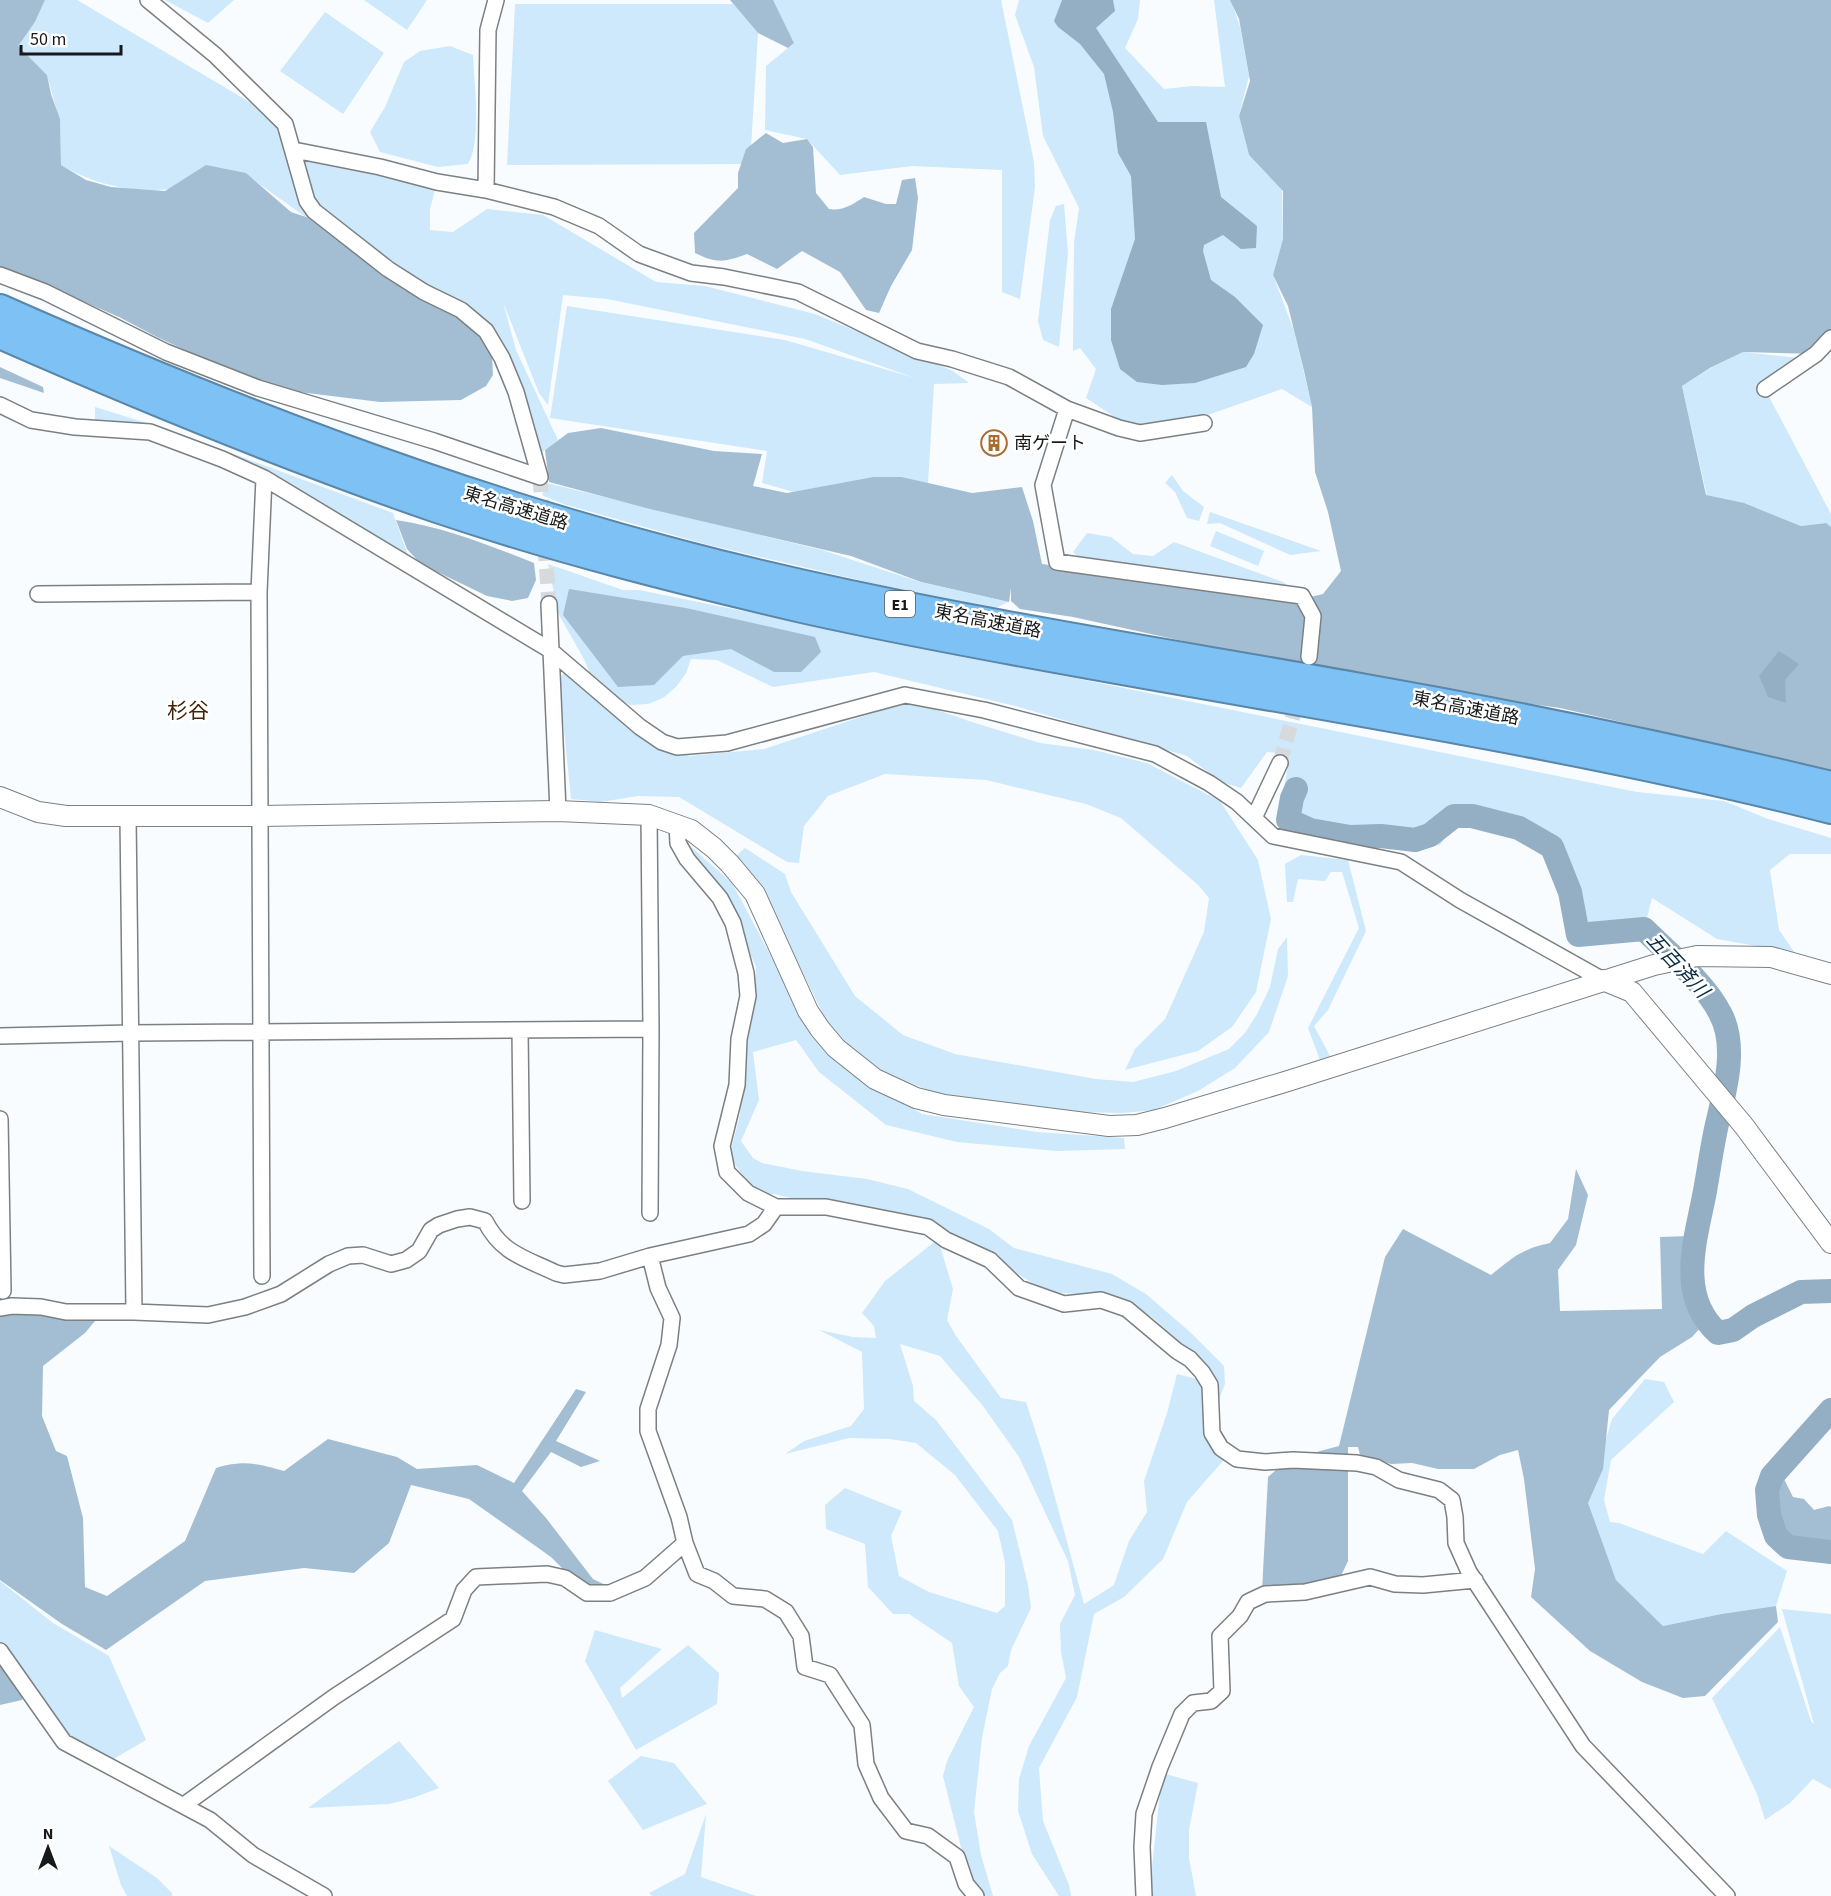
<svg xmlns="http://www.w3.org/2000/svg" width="1831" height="1896" viewBox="0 0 1831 1896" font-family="'Source Sans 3','Noto Sans JP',sans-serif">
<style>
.green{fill:#cee8fc}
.forest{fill:#a3bed3}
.water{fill:#94afc4}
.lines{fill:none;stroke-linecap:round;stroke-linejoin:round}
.river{stroke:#94afc4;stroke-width:24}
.minor-tunnel{stroke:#d7dadc;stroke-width:15;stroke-dasharray:15 8;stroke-linecap:butt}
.minor-casing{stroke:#7b8083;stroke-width:18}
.tertiary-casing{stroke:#7b8083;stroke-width:22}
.motorway-casing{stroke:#5a86a8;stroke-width:32}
.minor{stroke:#fff;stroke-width:15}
.tertiary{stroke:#fff;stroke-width:20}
.motorway{stroke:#7ec1f4;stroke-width:28}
.labels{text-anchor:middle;stroke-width:5;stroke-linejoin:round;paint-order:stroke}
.shield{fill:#fff;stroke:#5d5e5f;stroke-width:1.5}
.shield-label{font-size:16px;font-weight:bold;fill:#17191a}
.poi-label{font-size:18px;fill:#17191a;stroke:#fff;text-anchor:start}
.street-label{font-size:18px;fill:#17191a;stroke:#fff}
.water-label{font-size:20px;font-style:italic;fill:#092c43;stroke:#fff}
.quarter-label{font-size:21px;fill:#422508;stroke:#fff}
</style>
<rect width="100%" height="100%" fill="#f9fcfe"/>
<path class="green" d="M 45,0 L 77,0 L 282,121 L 307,218 L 251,178 C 181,189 127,203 61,165 L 60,122 L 47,75 L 17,46 L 35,22 Z
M 165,0 L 234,0 L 208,23 Z
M 364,0 L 427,0 L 407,30 Z
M 771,0 L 1001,0 L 1034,162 L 1035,187 L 1020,299 L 1002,292 L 1002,170 L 912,166 L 840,175 L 807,139 L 765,130 L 766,66 L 794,43 Z
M 1019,0 L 1140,0 L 1138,19 L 1125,48 L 1164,89 L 1192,86 L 1225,87 L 1214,0 L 1231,0 L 1240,27 L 1249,76 L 1239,116 L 1249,155 L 1282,189 L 1283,239 L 1273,275 L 1294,331 L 1312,407 L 1282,389 L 1202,417 L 1139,433 L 1086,398 L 1096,369 L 1080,348 L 1073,351 L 1074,243 L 1079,208 L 1043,136 L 1034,67 L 1015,15 Z
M 515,4 L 733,4 L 758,33 L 750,164 L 507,165 Z
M 325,12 L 384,53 L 343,114 L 280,71 Z
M 450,46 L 473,55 C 474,84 482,140 468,164 L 438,167 L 380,152 L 370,132 L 385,107 L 404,62 L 420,51 Z
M 294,150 L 437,182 L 430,209 L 430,230 L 453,232 L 487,209 L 543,215 L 656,282 L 705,286 L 815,314 L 953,371 L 969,383 L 934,384 L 928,483 L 902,477 L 873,477 L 794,492 L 762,483 L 767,451 L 550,418 L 567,306 L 785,340 L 915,378 L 805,339 L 607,299 L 563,295 L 548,405 L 539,393 L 503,302 L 516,350 L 558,440 L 537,456 L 497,357 L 413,279 L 312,208 Z
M 1064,204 L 1068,253 L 1059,347 L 1043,340 L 1038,321 L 1050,220 L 1056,206 Z
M 1743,352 L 1809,359 L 1765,389 L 1831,514 L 1831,527 L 1825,523 L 1801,526 L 1757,508 L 1709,505 L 1682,386 L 1711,368 Z
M 95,407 L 169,430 L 393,513 L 410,561 L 276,477 L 95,423 Z
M 1172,475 L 1183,491 L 1204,507 L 1199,521 L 1187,518 L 1175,492 L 1165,483 Z
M 547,483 L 822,550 L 920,582 L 1008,602 L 994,609 L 910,592 L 705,544 L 563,504 L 542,495 Z
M 1210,512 L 1321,551 L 1290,555 L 1220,523 L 1207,524 Z
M 1216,531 L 1264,551 L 1258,566 L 1210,546 Z
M 1087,533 L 1111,537 L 1133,554 L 1153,556 L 1174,542 L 1283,582 L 1302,596 L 1082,560 L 1073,552 Z
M 548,564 L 623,590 L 639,590 L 1637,792 L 1724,801 L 1768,819 L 1831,838 L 1831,854 L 1790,854 L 1770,870 L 1779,930 L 1795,953 L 1717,939 L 1652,898 L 1645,925 L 1580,930 L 1555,855 C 1530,822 1490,825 1453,826 L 1440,845 L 1381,836 L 1356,845 L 1303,836 L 1278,824 L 1290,754 L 1267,752 L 1241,788 L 1221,782 L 1187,756 L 1015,706 L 874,672 L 773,687 L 717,660 L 691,659 L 686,673 L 676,687 L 663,698 L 648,704 L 631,705 L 615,700 L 591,677 L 585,661 L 558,613 Z
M 564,672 L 637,731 L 689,756 L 764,749 L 903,703 L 934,709 L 969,721 L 1040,743 L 1094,750 L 1147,763 L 1220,801 L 1258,860 L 1271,919 L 1256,992 L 1232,1027 L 1198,1051 L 1125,1070 L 1135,1049 L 1165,1019 L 1204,932 L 1209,898 L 1198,885 L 1121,818 L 1086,804 L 986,780 L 885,774 L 828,796 L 804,826 L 799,863 L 787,862 L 679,797 L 638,796 L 601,802 L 571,799 L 559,681 Z
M 688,844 L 732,883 L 810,1029 L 841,1065 L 922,1114 L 1037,1132 L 1124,1138 L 1125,1149 L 1057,1151 L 957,1142 L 886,1125 L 819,1072 L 796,1040 L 753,1052 L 759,1100 L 741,1141 L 753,1158 L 762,1163 L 802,1171 L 867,1179 L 908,1189 L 989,1229 L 1014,1248 L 1112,1274 L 1146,1294 L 1190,1332 L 1224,1366 L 1225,1384 L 1214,1412 L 1197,1357 L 1153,1318 L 1134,1305 L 1108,1296 L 1046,1292 L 1009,1268 L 929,1220 L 836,1201 L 800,1200 L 774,1194 L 758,1195 L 729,1157 L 740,1115 L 742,1078 L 753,1008 L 756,967 L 727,900 L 694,857 Z
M 745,848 L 785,874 L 791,892 L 855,996 L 903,1035 L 955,1054 L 1096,1079 L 1133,1082 L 1176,1071 L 1229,1049 L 1245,1033 L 1257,1014 L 1270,987 L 1278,949 L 1287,937 L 1288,976 L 1269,1032 L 1235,1068 L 1198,1091 L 1154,1110 L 1122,1113 L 1079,1112 L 941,1095 L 874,1069 L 832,1033 L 763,890 L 737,855 Z
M 1301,855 L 1348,860 L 1366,931 L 1328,1010 L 1314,1026 L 1331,1058 L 1320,1060 L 1308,1028 L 1359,928 L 1342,872 L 1331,872 L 1325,881 L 1298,879 L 1293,902 L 1287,902 L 1285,864 Z
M 938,1239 L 953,1289 L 947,1320 L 956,1336 L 1001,1398 L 1026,1402 L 1045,1461 L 1084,1604 L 1114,1585 L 1129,1541 L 1147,1512 L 1144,1481 L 1167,1413 L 1177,1374 L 1205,1381 L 1210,1432 L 1229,1454 L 1187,1502 L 1163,1559 L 1124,1597 L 1094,1614 L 1077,1697 L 1039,1768 L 1043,1821 L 1069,1885 L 1071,1896 L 1059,1896 L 1032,1854 L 1018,1811 L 1019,1779 L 1029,1746 L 1066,1678 L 1061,1652 L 1060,1624 L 1075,1595 L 1068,1561 L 1019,1457 L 983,1406 L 940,1356 L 900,1344 L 913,1386 L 914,1401 L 936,1420 L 1012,1520 L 1028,1585 L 1031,1608 L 1011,1650 L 1008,1666 L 1000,1673 L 992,1689 L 982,1738 L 974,1812 L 981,1855 L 993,1896 L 985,1896 L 968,1875 L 943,1776 L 947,1761 L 974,1707 L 959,1686 L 952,1643 L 909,1614 L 893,1614 L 868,1587 L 865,1544 L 826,1529 L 825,1505 L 845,1488 L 902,1511 L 891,1536 L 899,1576 L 929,1592 L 997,1613 L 1005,1606 L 1005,1563 L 998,1531 L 955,1475 L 916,1443 L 890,1439 L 849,1438 L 785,1454 L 804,1441 L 851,1426 L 864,1409 L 862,1352 L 819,1330 L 853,1337 L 876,1338 L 874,1326 L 862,1313 L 885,1281 Z
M 1645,1379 L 1664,1382 L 1674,1402 L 1611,1460 L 1604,1500 L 1610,1522 L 1619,1523 L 1703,1554 L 1726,1531 L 1787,1571 L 1776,1606 L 1721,1614 L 1663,1626 L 1616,1580 L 1587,1503 L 1612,1419 Z
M 0,1581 L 53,1623 L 109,1656 L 146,1740 L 105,1764 L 68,1744 L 0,1643 Z
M 1782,1609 L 1831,1614 L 1831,1789 L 1813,1779 L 1790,1803 L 1765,1820 L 1757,1794 L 1712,1698 L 1780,1627 L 1811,1721 L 1814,1724 Z
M 595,1630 L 662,1649 L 620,1688 L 622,1698 L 688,1645 L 719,1673 L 717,1704 L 636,1750 L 585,1661 Z
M 399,1741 L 439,1788 L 413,1798 L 389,1804 L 308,1808 Z
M 641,1756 L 674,1763 L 707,1804 L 643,1830 L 608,1781 Z
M 1162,1773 L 1198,1783 L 1189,1830 L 1189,1858 L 1196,1896 L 1149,1896 Z
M 706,1814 L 701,1877 L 756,1896 L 652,1896 L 649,1893 L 685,1874 Z
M 109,1846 L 157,1878 L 172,1893 L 172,1896 L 127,1896 L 121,1885 Z"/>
<path class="forest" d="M 0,0 L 45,0 L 35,22 L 18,46 L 47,75 L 51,94 L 60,119 L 61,165 L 86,180 L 111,187 L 165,191 L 206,165 L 246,173 L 291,212 L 327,224 L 477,330 L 492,356 L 493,375 L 486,386 L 461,400 L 380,402 L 267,388 L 157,337 L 119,317 L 41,283 L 0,274 Z
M 730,0 L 773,0 L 794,43 L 788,48 L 758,33 Z
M 1230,0 L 1831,0 L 1831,338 L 1816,354 L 1743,352 L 1710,368 L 1682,386 L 1706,495 L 1744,503 L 1801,526 L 1826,523 L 1831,527 L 1831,776 L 1726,746 L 1560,708 L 1361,680 L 1073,617 L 1020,609 L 1011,601 L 1011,588 L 1009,602 L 921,582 L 851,556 L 650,509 L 549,482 L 545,450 L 568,433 L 601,428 L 714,451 L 762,454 L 753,486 L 787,493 L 873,477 L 902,477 L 972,493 L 1022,487 L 1033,521 L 1042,564 L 1298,600 L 1323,594 L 1341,571 L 1328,512 L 1315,472 L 1312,407 L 1304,371 L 1288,306 L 1273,275 L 1283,239 L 1283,191 L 1249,155 L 1239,116 L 1250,81 L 1239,19 Z
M 766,133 L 783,143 L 807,139 L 813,147 L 816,193 L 829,209 C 843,211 852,205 864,197 L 886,204 L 896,204 L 902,180 L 915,178 L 918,198 L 912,250 L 891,286 L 879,313 L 866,310 L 840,272 L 802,251 L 777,269 L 747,254 C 725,262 717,264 695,253 L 694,233 L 738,188 L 738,173 L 746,149 Z
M 0,367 L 43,387 L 44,393 L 0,378 Z
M 396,520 C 444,527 488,545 534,563 L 536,580 L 528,598 L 512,601 L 487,596 L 421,564 L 407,549 Z
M 569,589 L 686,608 L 815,637 L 821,652 L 801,672 L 774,672 L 731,649 L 683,656 L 654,685 L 618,687 L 563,615 Z
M 1576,1169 L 1588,1195 L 1576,1245 L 1558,1270 L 1560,1311 L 1662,1309 L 1660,1237 L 1688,1236 L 1686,1287 L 1702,1326 L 1692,1337 L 1660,1357 L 1609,1410 L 1603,1469 L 1588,1503 L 1616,1580 L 1663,1626 L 1721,1614 L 1776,1606 L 1778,1622 L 1705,1696 L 1683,1698 L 1642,1682 L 1590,1651 L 1531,1597 L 1535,1569 L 1524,1479 L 1518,1450 L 1500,1455 L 1474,1469 L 1438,1469 L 1412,1463 L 1391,1464 L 1360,1455 L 1358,1447 L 1348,1447 L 1348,1561 L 1339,1580 L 1262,1591 L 1268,1477 L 1283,1464 L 1320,1451 L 1339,1446 L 1385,1257 L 1403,1229 L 1491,1275 C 1513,1257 1522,1249 1550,1243 L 1568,1219 Z
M 0,1305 L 100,1315 L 85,1333 L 43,1366 L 42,1416 L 56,1451 L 67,1456 L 83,1518 L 85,1587 L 107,1596 L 185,1541 L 216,1468 C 243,1460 257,1463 284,1471 L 328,1439 L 397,1457 L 417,1469 L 477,1465 L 514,1483 L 576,1389 L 586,1392 L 556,1441 L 600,1461 L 581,1467 L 551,1452 L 522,1491 L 546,1518 L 593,1579 L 616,1590 L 587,1593 L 551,1557 L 469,1499 L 411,1485 L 389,1543 L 354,1573 L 304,1568 L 205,1581 L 106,1650 L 62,1624 L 0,1580 Z
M 1784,1479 L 1793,1497 L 1804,1499 L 1814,1510 L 1829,1506 L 1831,1507 L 1831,1549 C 1820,1547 1804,1547 1794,1543 C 1776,1536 1774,1500 1774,1484 Z
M 0,1655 L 24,1682 L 22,1700 L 0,1705 Z"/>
<path class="water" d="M 1062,0 L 1113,0 L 1115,11 L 1096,28 L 1158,122 L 1206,122 L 1221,197 L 1257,226 L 1256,248 L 1241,249 L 1223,235 L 1204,245 L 1203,251 L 1211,280 L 1235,297 L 1263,325 L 1254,354 L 1246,367 L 1195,383 L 1162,385 L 1137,382 L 1120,369 L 1111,340 L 1111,309 L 1135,239 L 1131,176 L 1118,153 L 1113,112 L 1104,74 L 1080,44 L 1058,27 L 1054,21 Z
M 1779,651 L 1799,664 L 1785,680 L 1786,703 L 1768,697 L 1759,676 Z"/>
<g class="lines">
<path class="river" d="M 1296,789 L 1292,798 L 1288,820 L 1310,830 L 1350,837 L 1381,836 L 1415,840 L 1430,835 L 1454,816 L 1472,816 L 1519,828 L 1552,847 L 1570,892 L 1578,935 L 1644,929 C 1668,953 1705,983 1720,1013 C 1738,1045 1725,1091 1717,1124 C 1712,1146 1709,1169 1705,1191 C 1696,1239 1676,1295 1718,1333 L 1733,1330 L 1753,1316 L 1801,1292 L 1831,1291
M 1831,1410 L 1772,1476 L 1767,1490 L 1769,1515 L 1776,1536 L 1788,1547 L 1831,1552"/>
<path class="minor-tunnel" d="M 540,477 L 549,604
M 1280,763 L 1299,694"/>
<g class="minor-casing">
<path id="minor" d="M 148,0 L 215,55 L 285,124 L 307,201 L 314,211 L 388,269 L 424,292 L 461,310 L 486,331 L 502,358 L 516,392 L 540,477
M 294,150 L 380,167 L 437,182 L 486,190 L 554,207 L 599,226 L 639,254 L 691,273 L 724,277 L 798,292 L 917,351 L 952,359 L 1009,377 L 1067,409 L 1119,428 L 1140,433 L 1204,423
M 486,190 L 488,30 L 496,0
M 0,275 L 45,292 L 166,352 L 258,388 L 434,441 L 540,477
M 1765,389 L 1816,354 L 1831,338
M 0,405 L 31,420 L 75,427 L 150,432 L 222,459 L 264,478 L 550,650 L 640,727 L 662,742 L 677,747 L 727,743 L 905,695 L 984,710 L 1155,754 L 1209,783 L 1237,802 L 1273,836 L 1401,862 L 1460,900 L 1603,980
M 1067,409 L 1043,485 L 1057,562 L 1302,596 L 1313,616 L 1309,657
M 38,594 L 259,592
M 549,604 L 558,811
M 649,815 L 651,1029 L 650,1213
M 128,817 L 134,1312
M 1254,818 L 1280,763
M 677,825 L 678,843 L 687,859 L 720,898 L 733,923 L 746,973 L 748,996 L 739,1039 L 737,1085 L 722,1146 L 727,1172 L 748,1193 L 776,1207 L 826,1207 L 928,1227 L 946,1240 L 990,1260 L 1019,1288 L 1064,1304 L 1101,1300 L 1127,1309 L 1177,1351 L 1190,1359 L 1202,1372 L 1210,1385 L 1212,1433 L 1221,1448 L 1237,1459 L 1265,1462 L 1293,1460 L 1357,1463 L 1376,1467 L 1399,1480 L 1439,1490 L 1452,1500 L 1455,1517 L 1456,1543 L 1469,1572 L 1583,1746 L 1727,1896
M 520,1030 L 522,1201
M 0,1036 L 131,1033 L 651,1029
M 0,1119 L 3,1291
M 650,1256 L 658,1288 L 672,1318 L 669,1345 L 648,1409 L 648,1431 L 679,1517 L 685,1543 L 697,1574 L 714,1581 L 733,1596 L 765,1599 L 786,1612 L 801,1636 L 805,1667 L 830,1675 L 862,1725 L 866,1764 L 881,1798 L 906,1831 L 928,1836 L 957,1857 L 966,1884 L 976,1896
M 262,1276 L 259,592 L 264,478
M 0,1308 L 12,1306 L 41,1307 L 66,1312 L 134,1312 L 208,1315 L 245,1307 L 281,1294 L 329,1264 L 348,1256 L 363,1255 L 391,1264 L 406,1260 L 419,1251 L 431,1230 L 439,1225 L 457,1219 L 470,1217 L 485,1221 C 502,1254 525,1258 556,1273 L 564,1275 L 600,1271 L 650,1256 L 749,1234 L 764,1224 L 776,1207
M 0,1651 L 64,1742 L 210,1820 L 253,1855 L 324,1896
M 184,1805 L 334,1697 L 453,1619 L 464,1590 L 476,1577 L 547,1574 L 565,1578 L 587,1593 L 610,1593 L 645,1578 L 685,1543
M 1144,1896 L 1142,1847 L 1144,1814 L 1160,1767 L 1182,1714 L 1193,1703 L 1211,1701 L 1222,1691 L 1220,1636 L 1240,1616 L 1248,1602 L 1265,1594 L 1305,1592 L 1370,1577 L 1395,1584 L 1423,1585 L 1475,1580"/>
</g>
<g class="tertiary-casing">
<path id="tertiary" d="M 0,797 L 38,812 L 66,816 L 261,816 L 558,811 L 649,815 L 691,830 L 714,848 L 730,864 L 755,894 L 808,1011 L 820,1029 L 836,1048 L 875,1079 L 916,1098 L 944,1105 L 1109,1126 L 1137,1125 L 1165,1118 L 1288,1081 L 1654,965 L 1697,956 L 1771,957 L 1831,974
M 1603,980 L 1632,992 L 1744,1126 L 1831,1243"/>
</g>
<g class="motorway-casing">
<path id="motorway" d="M 0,309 C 221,407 447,494 681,555 C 901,613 1131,647 1355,687 C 1514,715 1673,748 1831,786
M 0,334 C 143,397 287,456 434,507 C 555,548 678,579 802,608 C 895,629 989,646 1083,663 C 1332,708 1585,746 1831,809"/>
</g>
<use href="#minor" class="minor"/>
<use href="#tertiary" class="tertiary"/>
<use href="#motorway" class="motorway"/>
</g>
<defs>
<g id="building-ring" transform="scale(1.35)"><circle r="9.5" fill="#fff" stroke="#aa6d31" stroke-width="1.5"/><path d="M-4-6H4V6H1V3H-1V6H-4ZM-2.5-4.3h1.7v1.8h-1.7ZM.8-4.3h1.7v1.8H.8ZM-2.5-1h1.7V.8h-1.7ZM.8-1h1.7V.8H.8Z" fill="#aa6d31"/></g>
</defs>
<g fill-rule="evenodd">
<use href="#building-ring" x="994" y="443"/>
</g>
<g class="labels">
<rect class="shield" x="885" y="591" width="30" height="26" rx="4.5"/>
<g class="shield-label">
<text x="900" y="610">E1</text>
</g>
<g class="poi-label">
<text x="1014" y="449">南ゲート</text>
</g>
<g class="street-label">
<text transform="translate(516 508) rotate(17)" y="6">東名高速道路</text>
<text transform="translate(988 621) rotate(11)" y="6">東名高速道路</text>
<text transform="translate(1466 708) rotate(11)" y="6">東名高速道路</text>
</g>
<g class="water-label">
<text transform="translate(1678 965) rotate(47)" y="7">五百済川</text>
</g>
<g class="quarter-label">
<text x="188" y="718">杉谷</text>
</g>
</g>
<g transform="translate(48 1848)" stroke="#ffffff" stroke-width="4.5" paint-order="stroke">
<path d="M0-4.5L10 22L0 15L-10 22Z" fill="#17191a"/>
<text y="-9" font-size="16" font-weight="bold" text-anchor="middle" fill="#17191a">N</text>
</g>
<path d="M21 45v9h100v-9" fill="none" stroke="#17191a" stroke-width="3"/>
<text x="30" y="45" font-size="18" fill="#17191a" stroke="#ffffff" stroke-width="4.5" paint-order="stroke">50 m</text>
</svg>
